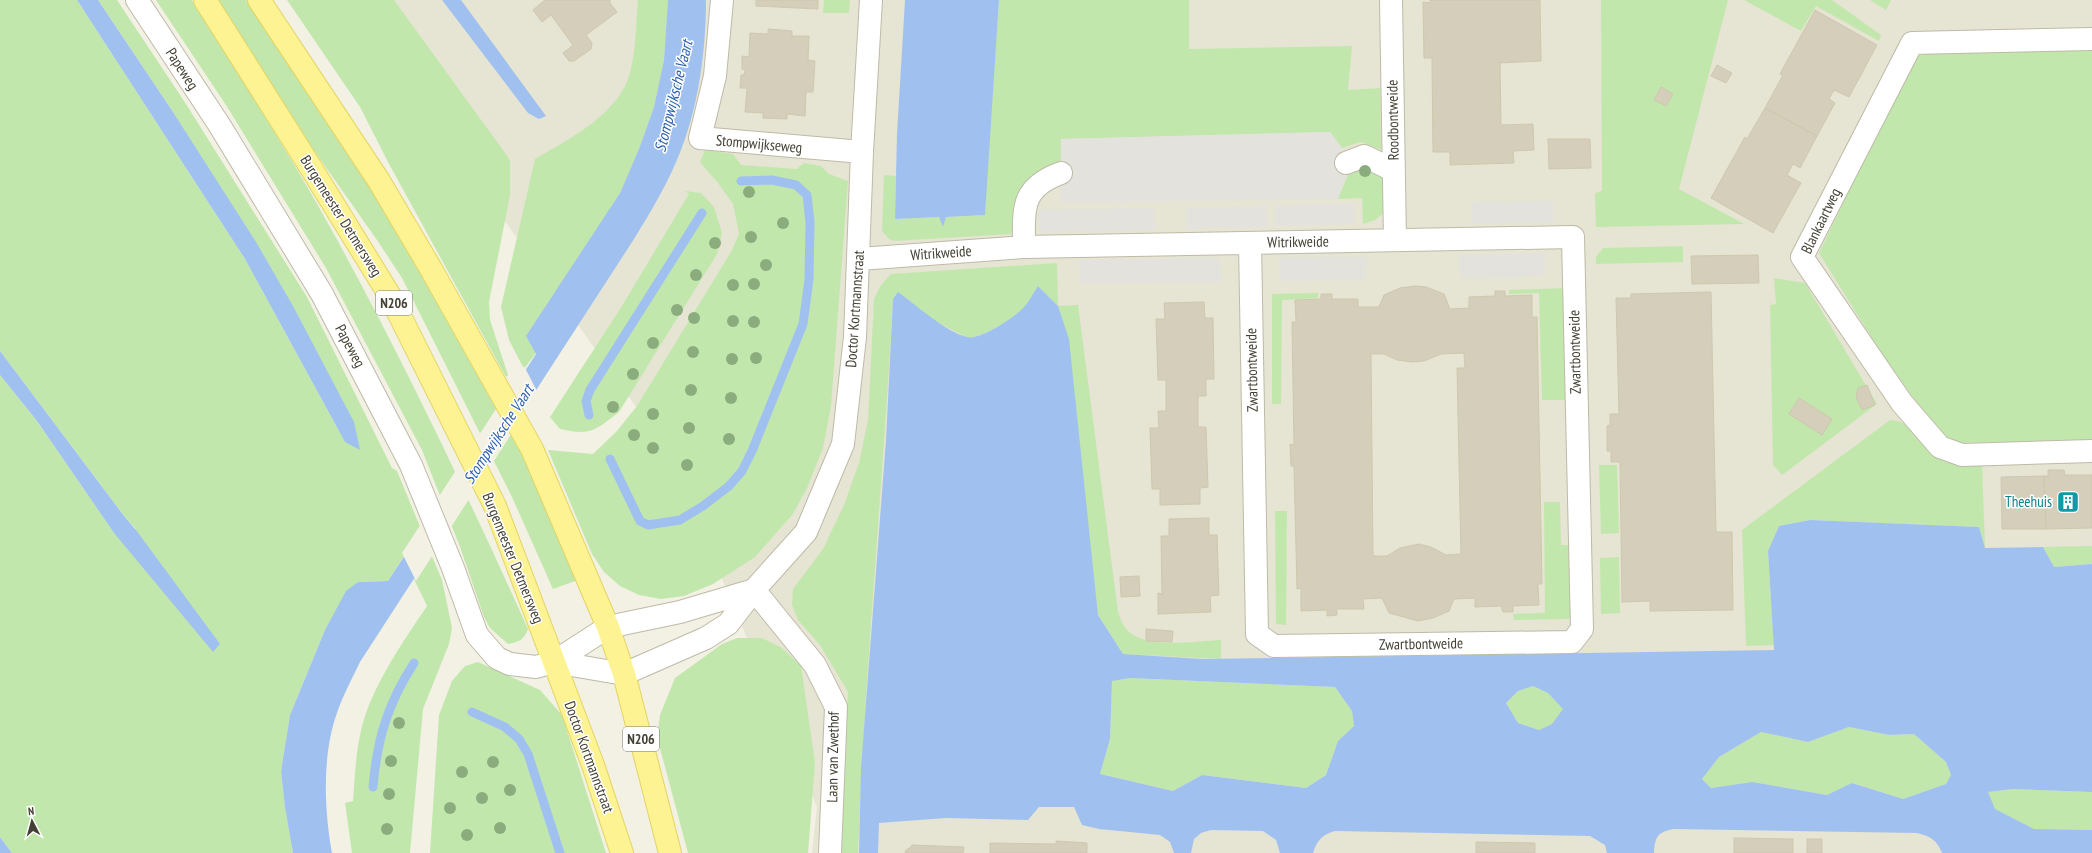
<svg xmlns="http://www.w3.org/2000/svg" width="2092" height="853" viewBox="0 0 2092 853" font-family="'PT Sans Narrow',sans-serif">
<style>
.residential{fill:#e6e4d3}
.green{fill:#c2e7ad}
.parking{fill:#e3e2dd}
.water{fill:#a0c1f0;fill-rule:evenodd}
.pier{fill:#f2f1e4}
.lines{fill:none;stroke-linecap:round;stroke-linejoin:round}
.stream{stroke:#a0c1f0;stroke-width:9}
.building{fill:#d4ceba;stroke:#cec8ad;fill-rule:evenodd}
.minor-casing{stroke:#bebaa7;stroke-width:24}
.major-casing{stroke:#e3d462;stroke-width:24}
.minor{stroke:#fff;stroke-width:22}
.major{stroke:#fef392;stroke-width:22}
.tree{fill:#8bad7d}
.labels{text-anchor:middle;stroke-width:3;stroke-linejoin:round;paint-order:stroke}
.shield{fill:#fff;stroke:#7c7a71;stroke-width:1}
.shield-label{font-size:14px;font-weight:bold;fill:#444134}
.street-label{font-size:15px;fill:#444134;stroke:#fff}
.culture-label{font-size:15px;fill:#0d838f;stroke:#fff;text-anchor:end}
.water-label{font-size:16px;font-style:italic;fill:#2e61af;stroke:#fff}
</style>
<rect width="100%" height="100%" fill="#f2f1e4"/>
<path class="residential" d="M 349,0 L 2092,0 L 2092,853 L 812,853 L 817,807 L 672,458 Z"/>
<path class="green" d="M 0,0 L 77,0 L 245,259 L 345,442 L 171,109 L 98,0 L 117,0 L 186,104 L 307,297 L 392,468 L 397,471 L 421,529 L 388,581 L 358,582 L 325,630 L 290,715 L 281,771 L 285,808 L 293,853 L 12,853 L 0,837 L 0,375 L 37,421 L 114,533 L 136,529 L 124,516 L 0,351 Z
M 156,0 L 192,0 C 240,78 291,155 335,236 C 405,364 468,496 528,629 C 524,640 519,642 508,644 L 490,628 L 484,617 L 460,547 L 422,450 L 326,268 L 226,105 Z
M 218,0 L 246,0 L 335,132 L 398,232 L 531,468 L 578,580 L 553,589 L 512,497 L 402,278 L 377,240 L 294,122 Z
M 287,0 L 394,0 L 508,157 L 510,161 L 510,195 L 489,302 L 490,320 L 508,375 L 506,377 L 388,162 L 360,107 Z
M 638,0 L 668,0 L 664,60 L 654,107 L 639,149 L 620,193 L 586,247 L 536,353 L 524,369 L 509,340 L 501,307 L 535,159 C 569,139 619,114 630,73 C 636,50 636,24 638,0 Z
M 824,0 L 850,0 L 849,13 L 823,13 Z
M 999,0 L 1189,0 L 1189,49 L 1352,46 L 1348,90 L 1380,88 L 1381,150 L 1361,142 L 1342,148 L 1330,132 L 1061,139 L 1061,163 L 1025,185 L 1013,213 L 1014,223 L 1011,234 L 894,241 L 889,239 L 882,231 L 884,175 L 896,176 L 895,219 L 939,217 L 943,226 L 946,217 L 984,215 Z
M 1601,0 L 1728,0 L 1679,189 L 1744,224 L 1596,227 L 1595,193 L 1602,191 Z
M 1744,0 L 1832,0 L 1881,35 L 1879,41 L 1816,6 L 1801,31 Z
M 1870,0 L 1891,0 L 1886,10 Z
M 2092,49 L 2092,441 L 1946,443 L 1880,351 L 1819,253 L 1914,57 L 1933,52 Z
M 705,150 L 733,154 L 741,165 L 797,169 L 804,163 L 821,166 L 829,174 L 848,181 L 831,406 L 823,448 L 807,488 L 793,514 L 755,557 L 713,584 L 684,596 L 661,599 L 639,595 L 620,586 L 604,572 L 592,554 L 548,450 L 593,454 L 616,432 L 637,406 L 731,252 L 739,234 L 733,204 L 718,183 L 700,162 Z
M 1364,162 L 1384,172 L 1384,213 L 1375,220 L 1363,224 L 1362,198 L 1338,199 L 1349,172 Z
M 685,191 L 701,193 L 714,207 L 722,233 L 717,254 L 619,412 C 595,431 590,436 560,429 L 550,417 L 622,306 L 689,194 Z
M 1683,246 L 1683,262 L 1596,264 L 1596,257 L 1603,248 Z
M 1057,263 L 1058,306 L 1078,305 L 1118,612 C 1120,616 1121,622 1124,626 C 1139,651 1196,641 1221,640 L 1221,659 L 1123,654 L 1098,615 L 1058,306 L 1038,286 C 1034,293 1030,301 1025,307 C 1013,320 985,336 968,338 L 893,299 C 883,484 865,668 858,853 L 839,853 L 848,692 L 820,645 L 798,620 L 792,605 L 793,589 L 823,549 L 844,505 L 859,463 L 868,420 L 874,299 L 881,285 L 891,274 Z
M 1774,278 L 1805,283 L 1877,404 L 1782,475 L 1773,465 L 1770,305 L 1776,304 Z
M 1565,288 L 1567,400 L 1542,400 L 1539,293 L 1509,294 L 1509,290 Z
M 1318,293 L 1318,298 L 1282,300 L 1281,404 L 1272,404 L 1272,294 Z
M 1890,420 C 1917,420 1923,454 1948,462 C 1958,465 1971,464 1982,463 L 1985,548 L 1979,527 L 1810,520 L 1779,526 L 1768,551 L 1774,645 L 1746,646 L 1742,530 Z
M 1599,465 L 1617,465 L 1619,533 L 1601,534 Z
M 1544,502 L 1560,502 L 1561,545 L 1570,545 L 1571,619 L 1514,620 L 1513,614 L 1545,613 Z
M 1275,511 L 1287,511 L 1286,625 L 1276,624 Z
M 2092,546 L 2092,564 L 2053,567 L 2043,547 Z
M 431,554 L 442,580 L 452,628 L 449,644 L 423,709 L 410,853 L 352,853 L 345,803 L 353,801 C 355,773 356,746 364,719 C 377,679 404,640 427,606 L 414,579 Z
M 1619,557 L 1620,613 L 1601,614 L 1600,558 Z
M 737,638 L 762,638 L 782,648 L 801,666 L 815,763 L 808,853 L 688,853 L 657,737 L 660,715 L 675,678 L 722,644 Z
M 478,662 L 540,690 L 562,715 L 606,853 L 430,853 L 439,715 L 452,681 L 465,666 Z
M 1130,678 L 1335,687 L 1352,711 L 1354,726 L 1338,741 L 1326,775 L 1306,788 L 1202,775 L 1173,791 L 1100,774 L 1110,739 L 1112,681 Z
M 1533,686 L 1548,693 L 1564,709 L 1552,724 L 1539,730 L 1518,723 L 1506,703 L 1518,691 Z
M 1849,727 L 1889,735 L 1914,734 L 1946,762 L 1951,775 L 1946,784 L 1903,799 L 1853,783 L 1827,795 L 1752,782 L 1711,788 L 1702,779 L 1719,757 L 1761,732 L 1808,742 Z
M 2013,789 L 2092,792 L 2092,830 L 2034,829 L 1994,809 L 1988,792 Z"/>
<path class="parking" d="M 1330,132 L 1342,148 L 1349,172 L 1337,199 L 1060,203 L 1061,139 Z
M 1553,201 L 1553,222 L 1472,224 L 1471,203 Z
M 1354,204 L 1354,224 L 1274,226 L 1274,205 Z
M 1267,206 L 1268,227 L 1186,229 L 1186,208 Z
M 1154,208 L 1155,230 L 1040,233 L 1039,210 Z
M 1545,253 L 1545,276 L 1460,278 L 1459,255 Z
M 1366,257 L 1366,280 L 1280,281 L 1279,258 Z
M 1220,258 L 1221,282 L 1080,284 L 1079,260 Z"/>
<path class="water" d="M 77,0 L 98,0 L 171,109 L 256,242 L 293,306 L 354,422 L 360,450 L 345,442 L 245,259 Z
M 442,0 L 461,0 L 546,116 L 539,119 L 528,113 Z
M 668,0 L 706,0 C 706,49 699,104 681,150 C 669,181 652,210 634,239 L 360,662 C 352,679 343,695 337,713 C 322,754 324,810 332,853 L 293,853 L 285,808 L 281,771 L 290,715 L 325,630 L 346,591 L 358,582 L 388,581 L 536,354 L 526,336 L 620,193 L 639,149 L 654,107 L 664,60 Z
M 905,0 L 999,0 L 985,215 L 946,217 L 943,227 L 939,217 L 895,219 L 897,134 Z
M 1038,286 L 1058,306 L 1069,339 L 1098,615 L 1123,654 L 1203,659 L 1774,650 L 1768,551 L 1779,526 L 1810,520 L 1979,527 L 1985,548 L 2043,547 L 2054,567 L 2092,564 L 2092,792 L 2013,789 L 1988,792 L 1995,809 L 2034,829 L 2092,830 L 2092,853 L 1942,853 C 1937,840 1930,836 1917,833 L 1674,829 C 1657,832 1655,837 1654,853 L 1607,853 L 1605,845 L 1590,836 L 1335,831 C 1322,835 1317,840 1313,853 L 1280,853 L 1276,840 L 1263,831 L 1211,830 L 1201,833 L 1194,839 L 1191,853 L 1174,853 L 1170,842 L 1160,835 L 1099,829 L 1082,825 L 1074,807 L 1039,807 L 1028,820 L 946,818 L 879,823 L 878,853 L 859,853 L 861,768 L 886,440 L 893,299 L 898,292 C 916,305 946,332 967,337 C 979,341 1017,316 1025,306 C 1030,300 1034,292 1038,286 ZM 1130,678 L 1335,687 L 1352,711 L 1354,726 L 1338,741 L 1326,775 L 1306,788 L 1202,775 L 1173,791 L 1100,774 L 1110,739 L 1112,681 ZM 1533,686 L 1548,693 L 1563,709 L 1552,724 L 1539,730 L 1518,723 L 1506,703 L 1518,691 ZM 1849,727 L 1889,735 L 1914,734 L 1946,762 L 1951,775 L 1946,784 L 1903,799 L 1852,783 L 1827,795 L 1752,782 L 1711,788 L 1702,779 L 1719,757 L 1761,732 L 1808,742 Z
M 0,351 L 124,516 L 136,530 L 220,644 L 213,652 L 114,533 L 37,421 L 0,375 Z
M 0,837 L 12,853 L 0,853 Z"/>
<path class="pier" d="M 524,366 L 538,393 L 416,581 L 402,553 Z"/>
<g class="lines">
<path class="stream" d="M 589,415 L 586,401 L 590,390 L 702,213
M 610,459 L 640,521 L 648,525 L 680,520 L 703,506 L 729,486 L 742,471 L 752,451 L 803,324 L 809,279 L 810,222 L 807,195 L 796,185 L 772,180 L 741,181
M 472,712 L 505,727 L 519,739 L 528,754 L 560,853
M 373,787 C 377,739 388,703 414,663"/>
</g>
<path class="building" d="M 545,0 L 610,0 L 610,3 L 617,12 L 586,35 L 592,43 L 591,49 L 574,61 L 569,61 L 563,53 L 573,45 L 551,15 L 542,22 L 533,10 Z
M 756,0 L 818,0 L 818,9 L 756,6 Z
M 1430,0 L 1540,0 L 1541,61 L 1500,63 L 1501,125 L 1533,124 L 1534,150 L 1513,151 L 1514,163 L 1450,165 L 1450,152 L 1433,152 L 1432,58 L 1424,58 L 1423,2 L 1430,3 Z
M 1815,10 L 1877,45 L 1849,97 L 1834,90 L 1829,99 L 1835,103 L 1817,136 L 1765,108 L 1783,75 L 1780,74 Z
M 768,29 L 792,31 L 792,36 L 809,36 L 808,60 L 815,61 L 813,92 L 806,92 L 805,116 L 787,114 L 787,119 L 763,118 L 763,113 L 745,112 L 747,88 L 740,88 L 741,75 L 744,75 L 745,70 L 742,69 L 742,56 L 749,57 L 750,33 L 768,34 Z
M 1717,65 L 1732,73 L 1726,83 L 1711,76 Z
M 1661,87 L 1673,94 L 1666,106 L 1654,100 Z
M 1765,108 L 1817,136 L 1800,168 L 1793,164 L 1787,175 L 1801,183 L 1773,233 L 1711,198 L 1745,137 L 1747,139 Z
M 1548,139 L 1590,139 L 1591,168 L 1549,169 Z
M 1758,255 L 1759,283 L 1692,284 L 1691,256 Z
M 1415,286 L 1426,287 L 1444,294 L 1450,309 L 1469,308 L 1469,297 L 1495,296 L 1495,291 L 1505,291 L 1505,296 L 1532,295 L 1532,317 L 1537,317 L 1542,584 L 1538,584 L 1539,605 L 1513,606 L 1513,612 L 1503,612 L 1501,606 L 1475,607 L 1475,598 L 1454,599 L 1449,611 L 1433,618 L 1418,621 L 1389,613 L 1382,598 L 1363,599 L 1364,609 L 1337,609 L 1337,615 L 1327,616 L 1327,610 L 1301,611 L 1301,588 L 1297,589 L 1294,466 L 1291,466 L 1290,444 L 1294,445 L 1292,322 L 1296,322 L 1295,300 L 1321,299 L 1321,294 L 1332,294 L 1332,299 L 1358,299 L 1358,307 L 1379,307 L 1384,295 L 1400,288 ZM 1464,353 L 1465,368 L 1457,368 L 1461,554 L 1446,555 L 1431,547 L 1419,544 L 1400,548 L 1387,556 L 1373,556 L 1371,354 L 1384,354 L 1397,360 L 1412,362 L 1424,361 L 1441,354 Z
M 1711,292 L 1716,532 L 1732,532 L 1733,610 L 1650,611 L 1650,601 L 1622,602 L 1620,462 L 1611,462 L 1611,451 L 1607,451 L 1607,426 L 1610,425 L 1610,414 L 1619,414 L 1616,298 L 1631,298 L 1631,294 Z
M 1204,302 L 1205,318 L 1213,318 L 1214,379 L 1206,379 L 1206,396 L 1198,396 L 1198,427 L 1206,427 L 1208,487 L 1200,488 L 1200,504 L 1160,505 L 1160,489 L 1152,489 L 1150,428 L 1159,428 L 1158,411 L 1166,411 L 1166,380 L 1158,380 L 1156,319 L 1165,319 L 1164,303 Z
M 1867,385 L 1875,405 L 1862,410 L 1856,397 L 1858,388 Z
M 1799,398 L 1832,419 L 1822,435 L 1789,414 Z
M 2048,470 L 2064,470 L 2065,475 L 2092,475 L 2092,528 L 2046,529 L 2044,476 L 2048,476 Z
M 2044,476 L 2046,529 L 2002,529 L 2001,477 Z
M 1209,518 L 1209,535 L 1217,535 L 1219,595 L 1210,596 L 1211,612 L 1158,614 L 1158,593 L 1162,594 L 1161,536 L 1169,536 L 1169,519 Z
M 1139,576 L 1140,596 L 1121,597 L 1120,577 Z
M 1146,629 L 1173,631 L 1172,642 L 1146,641 Z
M 1734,838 L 1793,839 L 1793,853 L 1734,853 Z
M 1807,839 L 1822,839 L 1822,853 L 1807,853 Z
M 1056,841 L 1087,843 L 1087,853 L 990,853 L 990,843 L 1056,844 Z
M 1476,842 L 1535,843 L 1535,853 L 1476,853 Z
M 912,845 L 964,847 L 963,853 L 905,853 L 906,850 L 911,847 Z"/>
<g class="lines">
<g class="minor-casing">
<path id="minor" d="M 137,0 L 220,126 L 322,294 L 411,465 L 453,568 L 477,635 L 497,658 L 510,664 L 536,667 L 554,662 L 608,627 L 680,612 L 754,590
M 722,0 L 715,76 L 700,138 L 862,152
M 1391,0 L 1395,240
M 2092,39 L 1912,43 L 1802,257 L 1902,403 L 1940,447 L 1962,455 L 2092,451
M 1346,163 L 1364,156 L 1393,170
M 1024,247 C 1024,209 1020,188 1061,173
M 859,259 L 1024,247 L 1573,237 L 1582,629 L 1572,642 L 1274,646 L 1257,634 L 1250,243
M 754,590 L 815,665 L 836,707 L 830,853
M 554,662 L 624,674 L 706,638 L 728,624 L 754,590 L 806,532 L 843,444 L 855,337 L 862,152 L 871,0"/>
</g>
<g class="major-casing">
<path id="major" d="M 205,0 L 308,163 L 390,296 L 495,506 L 593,765 L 622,853
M 259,0 L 379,181 L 431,269 L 532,449 L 608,627 L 624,674 L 670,853"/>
</g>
<use href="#minor" class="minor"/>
<use href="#major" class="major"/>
</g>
<g class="tree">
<circle cx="1365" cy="171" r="6"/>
<circle cx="749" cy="192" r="6"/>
<circle cx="783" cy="223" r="6"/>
<circle cx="751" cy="237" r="6"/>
<circle cx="715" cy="243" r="6"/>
<circle cx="766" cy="265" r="6"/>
<circle cx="696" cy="275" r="6"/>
<circle cx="754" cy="284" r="6"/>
<circle cx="733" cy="285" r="6"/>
<circle cx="677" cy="310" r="6"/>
<circle cx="694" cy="318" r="6"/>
<circle cx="733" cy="321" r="6"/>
<circle cx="754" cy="322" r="6"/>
<circle cx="653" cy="343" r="6"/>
<circle cx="693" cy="352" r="6"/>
<circle cx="756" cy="358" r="6"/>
<circle cx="732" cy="359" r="6"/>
<circle cx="633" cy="374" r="6"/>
<circle cx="691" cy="390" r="6"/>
<circle cx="731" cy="398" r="6"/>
<circle cx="613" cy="407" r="6"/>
<circle cx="653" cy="414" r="6"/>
<circle cx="689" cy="428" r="6"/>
<circle cx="634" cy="435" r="6"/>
<circle cx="729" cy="439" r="6"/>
<circle cx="653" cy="448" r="6"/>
<circle cx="687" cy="465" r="6"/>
<circle cx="399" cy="723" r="6"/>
<circle cx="391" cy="761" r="6"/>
<circle cx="493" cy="762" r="6"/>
<circle cx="462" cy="772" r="6"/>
<circle cx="510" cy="790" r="6"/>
<circle cx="389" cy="794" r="6"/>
<circle cx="482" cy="798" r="6"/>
<circle cx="450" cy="808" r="6"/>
<circle cx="500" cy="828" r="6"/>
<circle cx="387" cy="829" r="6"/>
<circle cx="467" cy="835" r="6"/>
</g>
<defs>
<g id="building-square" transform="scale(1.15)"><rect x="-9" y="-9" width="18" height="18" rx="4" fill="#0f9aa8" stroke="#fff"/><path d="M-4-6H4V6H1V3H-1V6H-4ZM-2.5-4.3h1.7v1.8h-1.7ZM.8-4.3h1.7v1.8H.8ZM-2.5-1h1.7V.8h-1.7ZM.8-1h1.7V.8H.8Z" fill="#fff"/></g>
</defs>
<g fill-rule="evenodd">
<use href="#building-square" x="2068" y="502"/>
</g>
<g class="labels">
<g class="shield">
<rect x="376" y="291" width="36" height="24" rx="3"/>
<rect x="623" y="727" width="36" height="24" rx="3"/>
</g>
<g class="shield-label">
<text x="394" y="308">N206</text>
<text x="641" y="744">N206</text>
</g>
<g class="street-label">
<text transform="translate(182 69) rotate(57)" y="5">Papeweg</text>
<text transform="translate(1393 120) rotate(-91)" y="5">Roodbontweide</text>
<text transform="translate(759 144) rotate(5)" y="5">Stompwijkseweg</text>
<text transform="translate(341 216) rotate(58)" y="5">Burgemeester Detmersweg</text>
<text transform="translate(1821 221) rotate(-64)" y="5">Blankaartweg</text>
<text transform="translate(1298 242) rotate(-1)" y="5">Witrikweide</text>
<text transform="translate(941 253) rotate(-4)" y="5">Witrikweide</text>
<text transform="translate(855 309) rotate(-86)" y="5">Doctor Kortmannstraat</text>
<text transform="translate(350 346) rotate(62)" y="5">Papeweg</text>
<text transform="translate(1575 352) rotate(-91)" y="5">Zwartbontweide</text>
<text transform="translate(1252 370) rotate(-91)" y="5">Zwartbontweide</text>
<text transform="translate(513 558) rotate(68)" y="5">Burgemeester Detmersweg</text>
<text transform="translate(1421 644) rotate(-1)" y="5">Zwartbontweide</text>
<text transform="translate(589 757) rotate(70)" y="5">Doctor Kortmannstraat</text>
<text transform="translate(833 757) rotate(-89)" y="5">Laan van Zwethof</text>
</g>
<g class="culture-label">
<text x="2052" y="507">Theehuis</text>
</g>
<g class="water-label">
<text transform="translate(673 96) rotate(-76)" y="6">Stompwijksche Vaart</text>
<text transform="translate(498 434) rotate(-57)" y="6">Stompwijksche Vaart</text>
</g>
</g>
<g transform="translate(32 821) rotate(354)" stroke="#ffffff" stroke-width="3" paint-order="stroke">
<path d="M0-3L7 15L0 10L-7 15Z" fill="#444134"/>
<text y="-6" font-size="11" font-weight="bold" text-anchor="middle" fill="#444134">N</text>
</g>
</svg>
